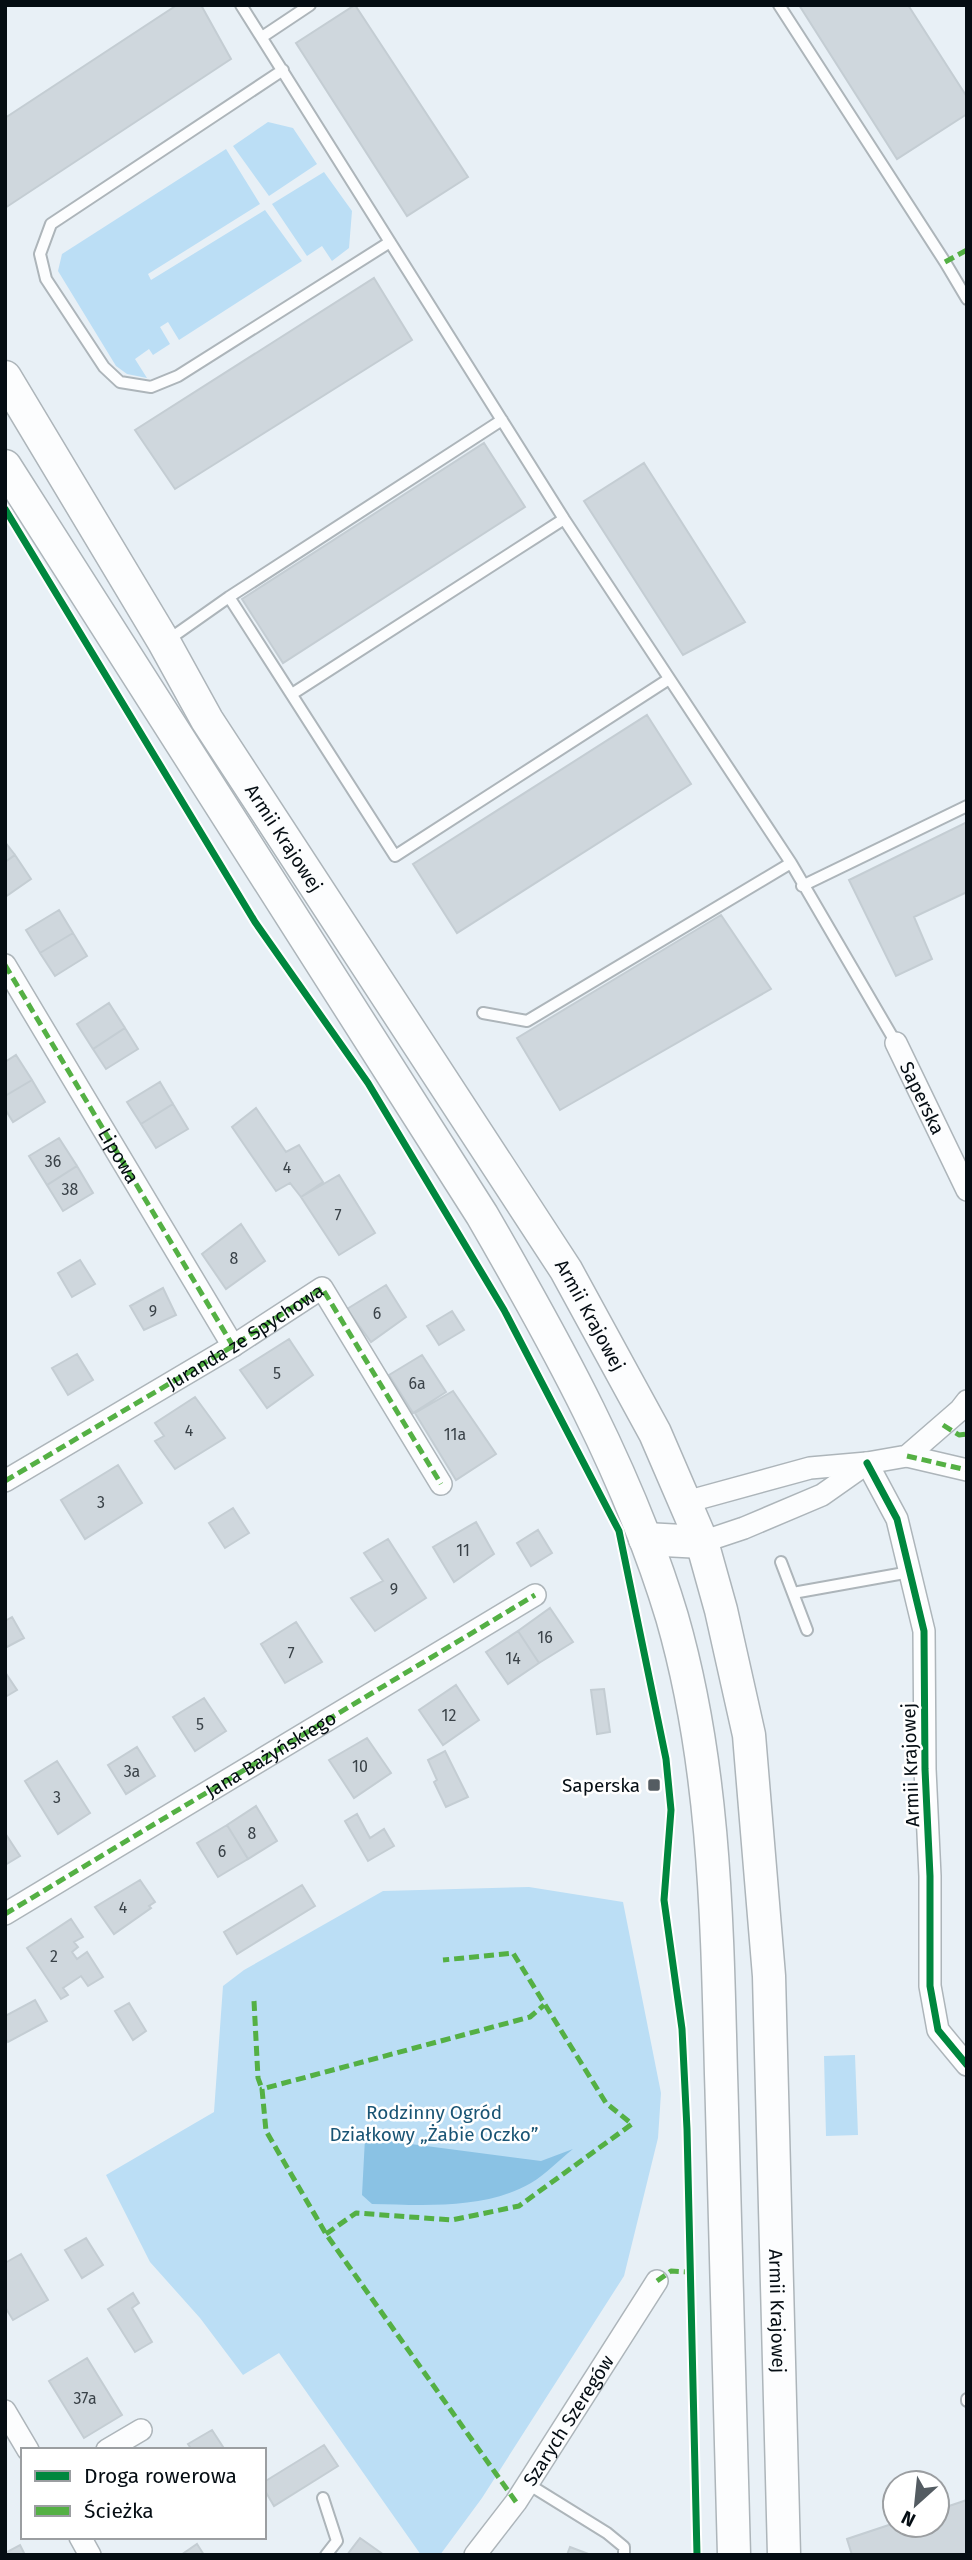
<svg xmlns="http://www.w3.org/2000/svg" width="972" height="2560" viewBox="0 0 972 2560" font-family="'Fira Sans',sans-serif">
<style>
.green{fill:#bbdef5}
.water{fill:#8ac2e4}
.building{fill:#cfd7dd;stroke:#c4cdd3;stroke-width:2}
.lines{fill:none;stroke-linecap:round;stroke-linejoin:round}
.service-casing{stroke:#adb5ba;stroke-width:14}
.minor-casing{stroke:#adb5ba;stroke-width:24}
.secondary-casing{stroke:#adb5ba;stroke-width:35}
.service{stroke:#fcfdfe;stroke-width:10}
.minor{stroke:#fcfdfe;stroke-width:21}
.secondary{stroke:#fcfdfe;stroke-width:32}
.quiet{stroke:#54b044;stroke-width:5;stroke-dasharray:10 5;stroke-linecap:butt}
.cycleway-casing{stroke:#fff;stroke-width:11}
.cycleway{stroke:#00873e;stroke-width:7}
.poi-dot{fill:#545c62;stroke:#fff;stroke-width:2.5}
.labels{text-anchor:middle;stroke-width:5;stroke-linejoin:round;paint-order:stroke}
.number-label{font-size:16px;fill:#3a4248}
.street-label{font-size:19px;fill:#050d13;stroke:#fff}
.poi-label{font-size:19px;fill:#050d13;stroke:#fff;text-anchor:end}
.park-label{font-size:19px;fill:#195474;stroke:#fff}
</style>
<rect width="100%" height="100%" fill="#e8f0f6"/>
<path class="green" d="M 268,122 L 293,128 L 317,164 L 269,196 L 233,146 Z
M 226,149 L 260,204 L 148,274 L 151,280 L 265,210 L 302,261 L 179,340 L 168,322 L 160,327 L 170,344 L 153,355 L 149,349 L 135,359 L 147,378 L 127,374 L 116,366 L 58,271 L 62,254 Z
M 324,172 L 352,211 L 349,248 L 332,261 L 322,246 L 307,256 L 272,204 Z
M 529,1887 L 623,1902 L 661,2093 L 658,2138 L 624,2276 L 482,2498 L 440,2555 L 421,2555 L 279,2353 L 243,2375 L 200,2318 L 150,2262 L 106,2175 L 214,2112 L 223,1986 L 244,1970 L 383,1891 Z
M 855,2055 L 858,2135 L 826,2136 L 824,2056 Z"/>
<path class="water" d="M 365,2138 L 541,2161 L 573,2149 C 559,2160 546,2174 531,2183 C 485,2210 423,2205 372,2204 L 362,2195 Z"/>
<path class="building" d="M 177,5 L 201,5 L 231,59 L 5,208 L 5,118 Z
M 355,5 L 468,177 L 407,216 L 296,43 Z
M 799,5 L 908,5 L 967,97 L 967,114 L 897,159 Z
M 374,278 L 412,340 L 175,489 L 135,430 Z
M 484,443 L 525,507 L 283,663 L 242,599 Z
M 644,463 L 745,622 L 683,655 L 584,501 Z
M 647,715 L 691,784 L 457,933 L 413,864 Z
M 967,822 L 967,892 L 914,917 L 932,959 L 896,976 L 849,880 Z
M 5,842 L 15,855 L 5,862 Z
M 15,855 L 31,879 L 5,897 L 5,862 Z
M 59,910 L 73,933 L 40,953 L 26,930 Z
M 721,915 L 771,989 L 560,1110 L 517,1038 Z
M 73,933 L 87,956 L 55,976 L 40,953 Z
M 109,1003 L 125,1028 L 93,1049 L 77,1024 Z
M 125,1028 L 138,1049 L 106,1069 L 93,1049 Z
M 16,1055 L 32,1080 L 5,1096 L 5,1062 Z
M 32,1080 L 45,1102 L 13,1122 L 5,1109 L 5,1096 Z
M 160,1082 L 173,1104 L 141,1124 L 127,1102 Z
M 173,1104 L 188,1129 L 156,1148 L 141,1124 Z
M 256,1108 L 286,1152 L 299,1145 L 323,1182 L 301,1197 L 290,1183 L 276,1191 L 232,1127 Z
M 59,1138 L 77,1166 L 47,1185 L 29,1156 Z
M 77,1166 L 93,1193 L 63,1211 L 47,1185 Z
M 339,1175 L 375,1233 L 339,1255 L 301,1197 Z
M 241,1224 L 265,1261 L 226,1289 L 202,1254 Z
M 80,1260 L 95,1284 L 72,1297 L 58,1273 Z
M 386,1285 L 406,1317 L 371,1342 L 347,1309 Z
M 163,1288 L 176,1315 L 144,1330 L 130,1306 Z
M 452,1311 L 464,1330 L 439,1345 L 427,1326 Z
M 289,1339 L 313,1375 L 267,1408 L 240,1370 Z
M 77,1354 L 93,1380 L 68,1395 L 52,1368 Z
M 422,1355 L 446,1392 L 413,1413 L 389,1375 Z
M 453,1391 L 496,1454 L 456,1480 L 415,1413 Z
M 195,1397 L 225,1438 L 175,1469 L 155,1441 L 164,1436 L 155,1423 Z
M 118,1465 L 142,1503 L 85,1539 L 61,1500 Z
M 233,1508 L 249,1533 L 225,1548 L 209,1523 Z
M 476,1522 L 494,1554 L 454,1582 L 433,1547 Z
M 538,1530 L 552,1553 L 531,1566 L 517,1543 Z
M 388,1539 L 426,1598 L 375,1631 L 351,1598 L 383,1581 L 364,1553 Z
M 550,1608 L 573,1642 L 539,1663 L 518,1631 Z
M 12,1617 L 24,1638 L 5,1648 L 5,1621 Z
M 296,1622 L 322,1662 L 285,1683 L 261,1644 Z
M 518,1631 L 539,1663 L 508,1684 L 486,1652 Z
M 5,1672 L 17,1690 L 5,1697 Z
M 456,1685 L 479,1720 L 443,1745 L 419,1710 Z
M 604,1689 L 610,1732 L 597,1734 L 591,1690 Z
M 204,1698 L 226,1731 L 195,1751 L 173,1717 Z
M 367,1738 L 391,1773 L 354,1798 L 329,1760 Z
M 137,1747 L 155,1776 L 126,1794 L 108,1765 Z
M 445,1751 L 468,1797 L 446,1807 L 434,1782 L 437,1780 L 428,1760 Z
M 57,1761 L 90,1813 L 58,1834 L 25,1781 Z
M 256,1806 L 277,1841 L 248,1859 L 227,1825 Z
M 357,1814 L 370,1838 L 384,1829 L 394,1846 L 368,1861 L 345,1821 Z
M 227,1825 L 248,1859 L 218,1877 L 197,1843 Z
M 5,1833 L 20,1856 L 5,1865 Z
M 140,1880 L 155,1902 L 149,1906 L 151,1908 L 114,1934 L 95,1907 Z
M 302,1885 L 315,1906 L 237,1954 L 224,1932 Z
M 71,1919 L 83,1937 L 74,1942 L 78,1947 L 72,1952 L 77,1959 L 87,1952 L 103,1977 L 88,1986 L 81,1976 L 63,1988 L 68,1995 L 61,1999 L 27,1948 Z
M 35,2000 L 47,2021 L 8,2042 L 5,2038 L 5,2016 Z
M 129,2003 L 146,2031 L 133,2040 L 115,2011 Z
M 86,2238 L 103,2265 L 82,2278 L 65,2250 Z
M 21,2254 L 48,2300 L 13,2320 L 5,2307 L 5,2263 Z
M 133,2293 L 139,2303 L 132,2308 L 152,2342 L 135,2352 L 108,2309 Z
M 87,2358 L 122,2415 L 84,2438 L 49,2381 Z
M 212,2430 L 225,2450 L 192,2450 L 188,2444 Z
M 324,2445 L 338,2466 L 274,2506 L 264,2489 L 264,2482 Z
M 967,2500 L 967,2555 L 852,2555 L 847,2539 L 895,2523 L 895,2525 L 937,2525 L 937,2510 Z
M 360,2538 L 384,2555 L 347,2555 Z
M 197,2544 L 204,2555 L 181,2555 Z
M 20,2545 L 25,2555 L 5,2555 L 5,2553 Z
M 570,2547 L 591,2555 L 567,2555 Z"/>
<g class="lines">
<g class="service-casing">
<path id="service" d="M 241,5 L 564,519 L 791,863 L 896,1043
M 779,5 L 945,262 L 967,299
M 262,37 L 310,5
M 283,70 L 51,224 L 40,254 L 46,279 L 104,367 L 120,382 L 151,387 L 178,376 L 390,242
M 502,420 L 229,597 L 395,856 L 669,679
M 168,640 L 229,597
M 292,694 L 564,519
M 802,886 L 967,806
M 483,1013 L 527,1021 L 791,863
M 781,1562 L 807,1630
M 793,1593 L 910,1572
M 967,2399 L 967,2401
M 528,2484 L 607,2533 L 624,2547 L 624,2555
M 323,2498 L 337,2541 L 326,2555"/>
</g>
<g class="minor-casing">
<g id="minor">
<path d="M 5,965 L 233,1346"/>
<path id="s1" d="M 896,1043 L 967,1190"/>
<path d="M 907,1456 L 967,1470"/>
<path d="M 867,1463 L 897,1519 L 924,1631 L 925,1769 L 930,1876 L 930,1986 L 938,2030 L 967,2065"/>
<path d="M 5,1481 L 233,1346 L 322,1288 L 441,1484"/>
<path d="M 686,1502 L 810,1468 L 867,1463 L 907,1456 L 960,1410 L 967,1401"/>
<path d="M 702,1542 L 744,1528 L 822,1495 L 866,1464"/>
<path id="s2" d="M 5,1914 L 535,1595"/>
<path d="M 5,2411 L 28,2450"/>
<path d="M 107,2450 L 141,2430"/>
<path d="M 80,2537 L 90,2555"/>
<path id="s3" d="M 475,2555 L 516,2502 L 657,2281"/>
</g>
</g>
<g class="secondary-casing">
<g id="secondary">
<path id="s4" d="M 5,377 L 164,642 L 207,720 L 566,1270 L 655,1433 L 702,1542 L 721,1610 L 749,1735 L 769,1976 L 784,2555"/>
<path d="M 5,466 L 482,1215 C 556,1343 629,1474 672,1617 C 715,1766 717,1920 721,2074 C 726,2234 730,2394 734,2555"/>
<path d="M 645,1539 L 702,1542"/>
</g>
</g>
<use href="#service" class="service"/>
<use href="#minor" class="minor"/>
<use href="#secondary" class="secondary"/>
<g class="quiet">
<path d="M 945,262 L 967,250"/>
<path id="s5" d="M 5,965 L 233,1346"/>
<path d="M 943,1425 L 959,1435 L 967,1434"/>
<path d="M 907,1456 L 967,1470"/>
<path id="s6" d="M 5,1481 L 233,1346 L 322,1288 L 441,1484"/>
<path d="M 5,1914 L 535,1595"/>
<path d="M 254,2001 L 258,2078 L 262,2089"/>
<path d="M 326,2234 L 356,2213 L 452,2220 L 519,2206 L 632,2124 L 606,2103 L 513,1953 L 443,1960"/>
<path d="M 657,2281 L 671,2271 L 689,2272"/>
<path d="M 516,2502 L 326,2234 L 266,2131 L 262,2089 L 530,2017 L 544,2005"/>
</g>
<g class="cycleway-casing">
<path id="cycleway" d="M 5,509 L 255,922 L 368,1083 L 504,1310 L 619,1531 L 666,1759 L 671,1810 L 664,1900 L 682,2029 L 687,2129 L 697,2555
M 867,1463 L 897,1519 L 924,1631 L 925,1769 L 930,1876 L 930,1986 L 938,2030 L 967,2065"/>
</g>
<use href="#cycleway" class="cycleway"/>
</g>
<rect class="poi-dot" x="647" y="1778" width="14" height="14" rx="3.5"/>
<g class="labels">
<g class="number-label">
<text x="53" y="1167">36</text>
<text x="287" y="1173">4</text>
<text x="70" y="1195">38</text>
<text x="338" y="1221">7</text>
<text x="234" y="1264">8</text>
<text x="153" y="1317">9</text>
<text x="377" y="1319">6</text>
<text x="277" y="1379">5</text>
<text x="417" y="1389">6a</text>
<text x="189" y="1436">4</text>
<text x="455" y="1440">11a</text>
<text x="101" y="1508">3</text>
<text x="463" y="1556">11</text>
<text x="394" y="1595">9</text>
<text x="545" y="1643">16</text>
<text x="291" y="1659">7</text>
<text x="513" y="1664">14</text>
<text x="449" y="1721">12</text>
<text x="200" y="1730">5</text>
<text x="360" y="1772">10</text>
<text x="132" y="1777">3a</text>
<text x="57" y="1803">3</text>
<text x="252" y="1839">8</text>
<text x="222" y="1857">6</text>
<text x="123" y="1913">4</text>
<text x="54" y="1962">2</text>
<text x="85" y="2404">37a</text>
</g>
<g class="street-label">
<text dy="7" stroke="none"><textPath href="#s4" startOffset="539">Armii Krajowej</textPath></text>
<text dy="7" stroke="none"><textPath href="#s1" startOffset="61">Saperska</textPath></text>
<text dy="7" stroke="none"><textPath href="#s5" startOffset="222">Lipowa</textPath></text>
<text dy="7" stroke="none"><textPath href="#s4" startOffset="1106">Armii Krajowej</textPath></text>
<text dy="7" stroke="none"><textPath href="#s6" startOffset="280">Juranda ze Spychowa</textPath></text>
<text dy="7" stroke="none"><textPath href="#s2" startOffset="310">Jana Bażyńskiego</textPath></text>
<text transform="translate(910 1765) rotate(-92)" y="7">Armii Krajowej</text>
<text dy="7" stroke="none"><textPath href="#s4" startOffset="2135">Armii Krajowej</textPath></text>
<text dy="7" stroke="none"><textPath href="#s3" startOffset="164">Szarych Szeregów</textPath></text>
</g>
<g class="poi-label">
<text x="640" y="1792">Saperska</text>
</g>
<g class="park-label">
<text x="434" y="2119">Rodzinny Ogród<tspan x="434" dy="22">Działkowy „Żabie Oczko”</tspan></text>
</g>
</g>
<rect width="972" height="2560" fill="none" stroke="#050d13" stroke-width="14"/>
<rect x="21" y="2448" width="245" height="91" fill="#ffffff" stroke="#9b9ea1" stroke-width="2"/>
<rect x="35" y="2471" width="35" height="10" fill="#00873e" stroke="#9b9ea1" stroke-width="2"/>
<text x="84" y="2483" font-size="21" fill="#050d13">Droga rowerowa</text>
<rect x="35" y="2506" width="35" height="10" fill="#54b044" stroke="#9b9ea1" stroke-width="2"/>
<text x="84" y="2518" font-size="21" fill="#050d13">Ścieżka</text>
<g transform="translate(916 2504) rotate(207)"><circle r="33" fill="#ffffff" stroke="#9b9ea1" stroke-width="2"/>
<path d="M0-5L12 26L0 18L-12 26Z" fill="#545c62"/>
<text y="-10" font-size="19" font-weight="bold" text-anchor="middle" fill="#050d13">N</text>
</g>
</svg>
